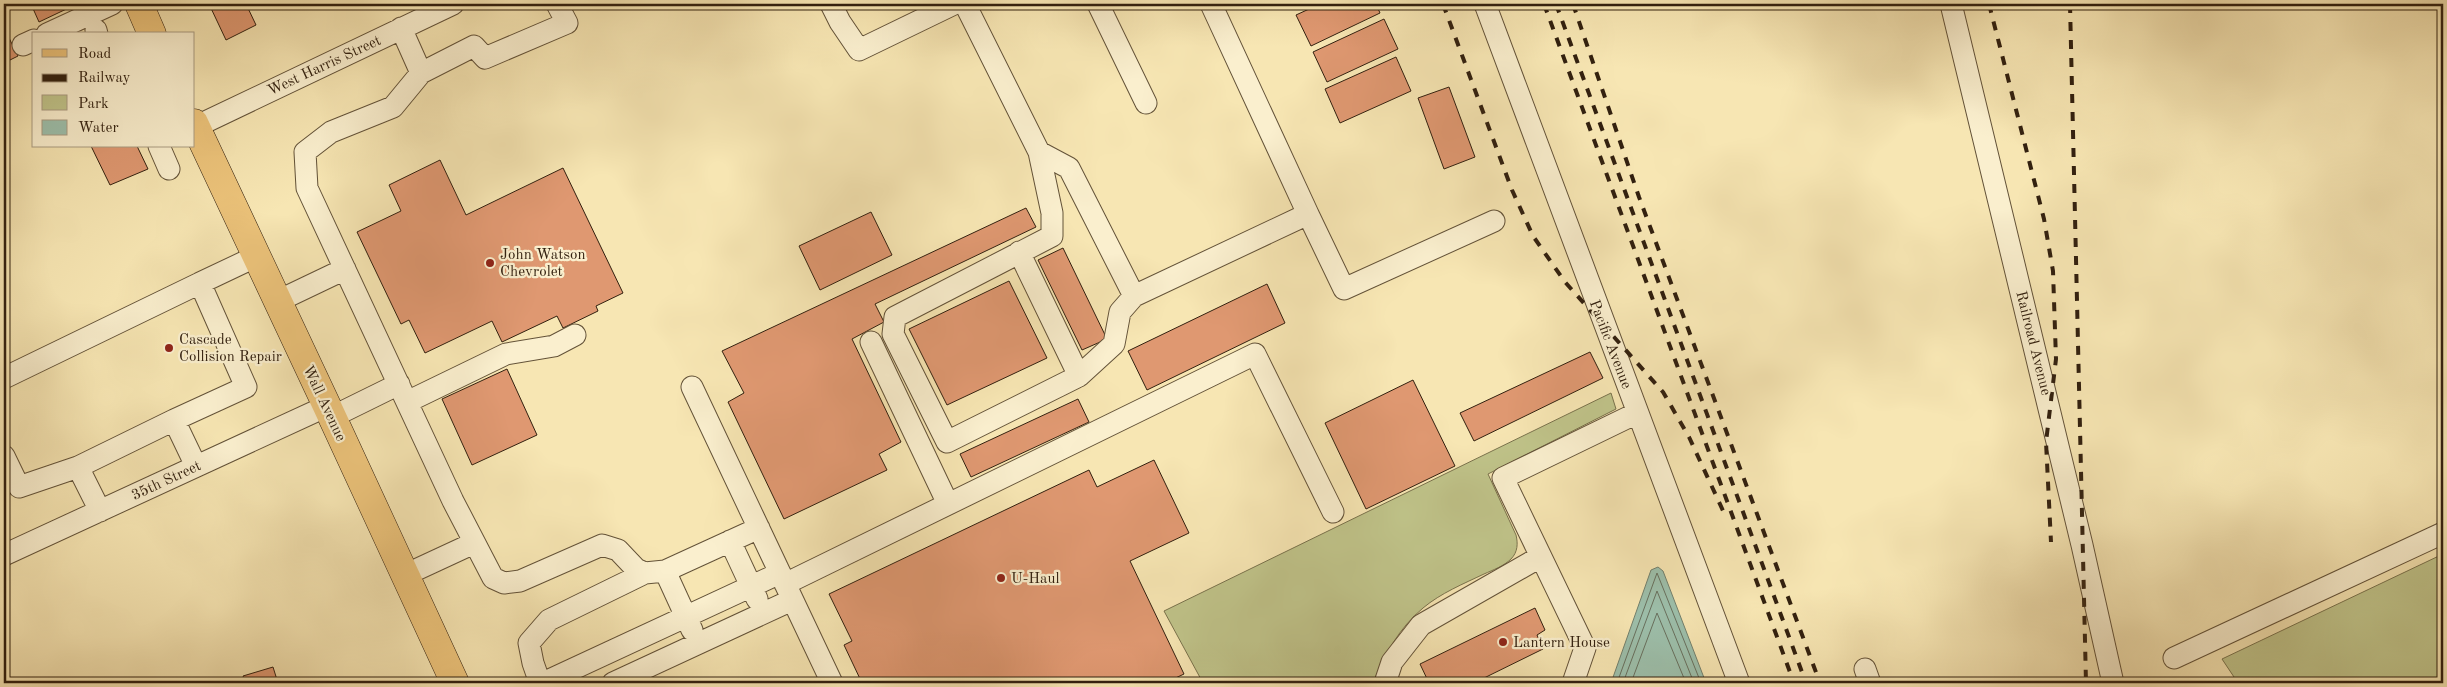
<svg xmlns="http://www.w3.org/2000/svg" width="2447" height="687" viewBox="0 0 2447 687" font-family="'Old Standard TT',serif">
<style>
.green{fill:#c0c48a;stroke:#79724c}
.water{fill:#9dc0ac;stroke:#72806d}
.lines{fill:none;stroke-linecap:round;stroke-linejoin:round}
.shore{stroke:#68705e;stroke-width:1}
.building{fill:#df9871;stroke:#32200f}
.minor-casing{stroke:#635238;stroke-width:23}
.major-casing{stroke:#32200f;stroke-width:29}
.minor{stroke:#faefce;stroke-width:21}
.major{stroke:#ecc37a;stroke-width:28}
.rail{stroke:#32200f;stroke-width:4;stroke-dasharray:9 9;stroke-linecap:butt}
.poi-dot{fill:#8f2418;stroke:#faefce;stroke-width:2}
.labels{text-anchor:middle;stroke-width:4.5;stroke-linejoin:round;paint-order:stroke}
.street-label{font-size:15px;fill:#32200f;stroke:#faefce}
.poi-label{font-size:15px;fill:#32200f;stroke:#faefce;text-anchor:start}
</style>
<rect width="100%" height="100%" fill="#f7e6b3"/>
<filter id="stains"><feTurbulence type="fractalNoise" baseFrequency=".004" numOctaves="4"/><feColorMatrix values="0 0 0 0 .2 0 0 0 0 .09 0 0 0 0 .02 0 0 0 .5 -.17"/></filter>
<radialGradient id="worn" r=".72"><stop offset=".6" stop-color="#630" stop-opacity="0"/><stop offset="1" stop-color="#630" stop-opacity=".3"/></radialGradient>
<path class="green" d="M 1611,393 L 1616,409 L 1488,474 L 1516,535 C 1518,543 1518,552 1511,559 C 1504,566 1493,570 1484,574 C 1463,584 1441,593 1423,608 C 1399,628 1385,654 1373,683 L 1203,683 L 1164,611 Z
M 2443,554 L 2443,683 L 2238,683 L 2222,659 Z"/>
<path class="water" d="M 1658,567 L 1663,571 L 1706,683 L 1611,683 L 1651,570 Z"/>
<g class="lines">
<path class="shore" d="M 1617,683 L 1657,573 L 1701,683
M 1623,683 L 1657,591 L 1694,683
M 1631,683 L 1657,613 L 1686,683"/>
</g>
<path class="building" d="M 31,4 L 77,4 L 39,22 Z
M 209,4 L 246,4 L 256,25 L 226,40 Z
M 1320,4 L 1376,4 L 1380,13 L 1311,46 L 1296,15 Z
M 1384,19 L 1398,49 L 1327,82 L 1313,52 Z
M 6,32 L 18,56 L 4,63 L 4,33 Z
M 1396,57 L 1411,91 L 1340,123 L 1325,89 Z
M 1449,87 L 1475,157 L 1444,169 L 1418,98 Z
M 91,146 L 137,146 L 148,169 L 110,185 Z
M 440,160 L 466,215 L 563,168 L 623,293 L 596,306 L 598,311 L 563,328 L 557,316 L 502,342 L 492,321 L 425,353 L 409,320 L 401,324 L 357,232 L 401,211 L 389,185 Z
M 1026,208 L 1036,227 L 875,304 L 884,322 L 852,339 L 901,442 L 879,454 L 887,470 L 784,519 L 728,402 L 744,393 L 722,351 Z
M 871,212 L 892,255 L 820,290 L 799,246 Z
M 1063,248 L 1107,339 L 1082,350 L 1038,260 Z
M 1009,281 L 1047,358 L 947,405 L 909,329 Z
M 1267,284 L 1285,323 L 1147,390 L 1128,351 Z
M 1590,352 L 1603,378 L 1474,441 L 1460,413 Z
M 507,369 L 537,435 L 472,465 L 442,399 Z
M 1413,380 L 1455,466 L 1366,509 L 1325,423 Z
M 1078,399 L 1089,422 L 971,477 L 960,454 Z
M 1154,460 L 1189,533 L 1130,561 L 1184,674 L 1165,683 L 862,683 L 844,645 L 852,641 L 829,594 L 1089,470 L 1097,487 Z
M 1535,608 L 1545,630 L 1537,635 L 1543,649 L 1480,680 L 1482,683 L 1429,683 L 1420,664 Z
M 273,667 L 278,683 L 246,683 L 243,676 Z"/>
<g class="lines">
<g class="minor-casing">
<path id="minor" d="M 557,4 L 567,23 L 485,58 L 474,46 L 421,73 L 393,107 L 331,132 L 305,152 L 307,188 L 453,501 L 493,578 L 504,583 L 520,581 L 602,545 L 618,550 L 636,569 L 645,573 L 665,571 L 759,528
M 831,4 L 840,22 L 859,50 L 954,4
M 965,4 L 1039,152 L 1052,213 L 1052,236 L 895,317 L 893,334 L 947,442 L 1079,376 L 1019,252
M 1098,4 L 1146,103
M 1485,4 L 1739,683
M 1951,4 L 2082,545 L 2113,683
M 401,28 L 421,73
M 96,30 L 97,34
M 47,34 L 112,4
M 23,45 L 34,40
M 195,127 L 453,4
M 159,146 L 169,169
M 1039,152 L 1069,168 L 1134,296 L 1308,214 L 1211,4
M 1308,214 L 1344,289 L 1494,221
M 278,301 L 345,269
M 871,342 L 948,504
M 1079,376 L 1114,344 L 1120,312 L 1134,296
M 4,378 L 200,283
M 692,387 L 832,683
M 407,402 L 506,354 L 554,346 L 575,335
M 332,417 L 399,384
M 4,456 L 19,487 L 78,467
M 196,466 L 174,420 L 246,387 L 200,283 L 257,256
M 100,511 L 78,467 L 174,420
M 730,541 L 757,599
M 4,555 L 327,406
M 665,571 L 692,630
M 405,575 L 474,543
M 785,584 L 1255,354 L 1333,512
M 2174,658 L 2443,533
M 1865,669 L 1870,683
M 540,683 L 533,663 L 529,643 L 549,620 L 645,573
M 543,683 L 780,573
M 613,683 L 792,600
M 1385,683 L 1392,662 L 1421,625 L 1540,557
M 1573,683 L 1585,648 L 1503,478 L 1637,413"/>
</g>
<g class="major-casing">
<path id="major" d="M 139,4 L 152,34
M 194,123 L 327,406 L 455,683"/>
</g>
<use href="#minor" class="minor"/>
<use href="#major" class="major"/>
<path class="rail" d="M 1443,4 L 1512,190 L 1533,236 L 1565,282 L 1663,392 L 1689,437 L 1725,515
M 1544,4 L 1794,683
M 1556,4 L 1806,683
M 1573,4 L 1639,197 L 1820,683
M 1989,4 L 2044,219 L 2053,271 L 2056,359 L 2046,442 L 2051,542
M 2070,4 L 2086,683"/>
</g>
<g class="poi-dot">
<circle cx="490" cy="263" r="5"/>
<circle cx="169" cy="348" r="5"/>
<circle cx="1001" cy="578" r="5"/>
<circle cx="1503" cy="642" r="5"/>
</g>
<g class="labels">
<g class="street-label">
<text transform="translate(324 65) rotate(-25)" y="5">West Harris Street</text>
<text transform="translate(2034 343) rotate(76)" y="5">Railroad Avenue</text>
<text transform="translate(1611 344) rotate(69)" y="5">Pacific Avenue</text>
<text transform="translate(325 403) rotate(65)" y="5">Wall Avenue</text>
<text transform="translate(166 480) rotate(-25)" y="5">35th Street</text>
</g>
<g class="poi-label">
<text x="500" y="259">John Watson<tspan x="500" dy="17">Chevrolet</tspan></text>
<text x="179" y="344">Cascade<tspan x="179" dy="17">Collision Repair</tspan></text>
<text x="1011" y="583">U-Haul</text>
<text x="1513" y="647">Lantern House</text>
</g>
</g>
<rect width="2447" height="687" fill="none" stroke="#f7e6b3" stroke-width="20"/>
<rect x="5" y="5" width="2437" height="677" fill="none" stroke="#32200f" stroke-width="2.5"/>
<rect x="10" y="10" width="2427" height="667" fill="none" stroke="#32200f"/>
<rect x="32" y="32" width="162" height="115" fill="#faefce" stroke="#aa9c82"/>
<rect x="42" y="49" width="25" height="8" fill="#ecc37a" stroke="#aa9c82"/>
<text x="78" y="58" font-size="15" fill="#32200f">Road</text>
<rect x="42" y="74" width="25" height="8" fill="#32200f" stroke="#aa9c82"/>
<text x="78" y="82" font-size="15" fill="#32200f">Railway</text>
<rect x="42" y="95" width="25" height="15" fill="#c0c48a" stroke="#aa9c82"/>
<text x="78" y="108" font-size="15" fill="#32200f">Park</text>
<rect x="42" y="120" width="25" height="15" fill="#9dc0ac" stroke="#aa9c82"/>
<text x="78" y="132" font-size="15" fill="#32200f">Water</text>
<rect width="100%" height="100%" filter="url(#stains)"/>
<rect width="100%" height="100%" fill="url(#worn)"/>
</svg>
